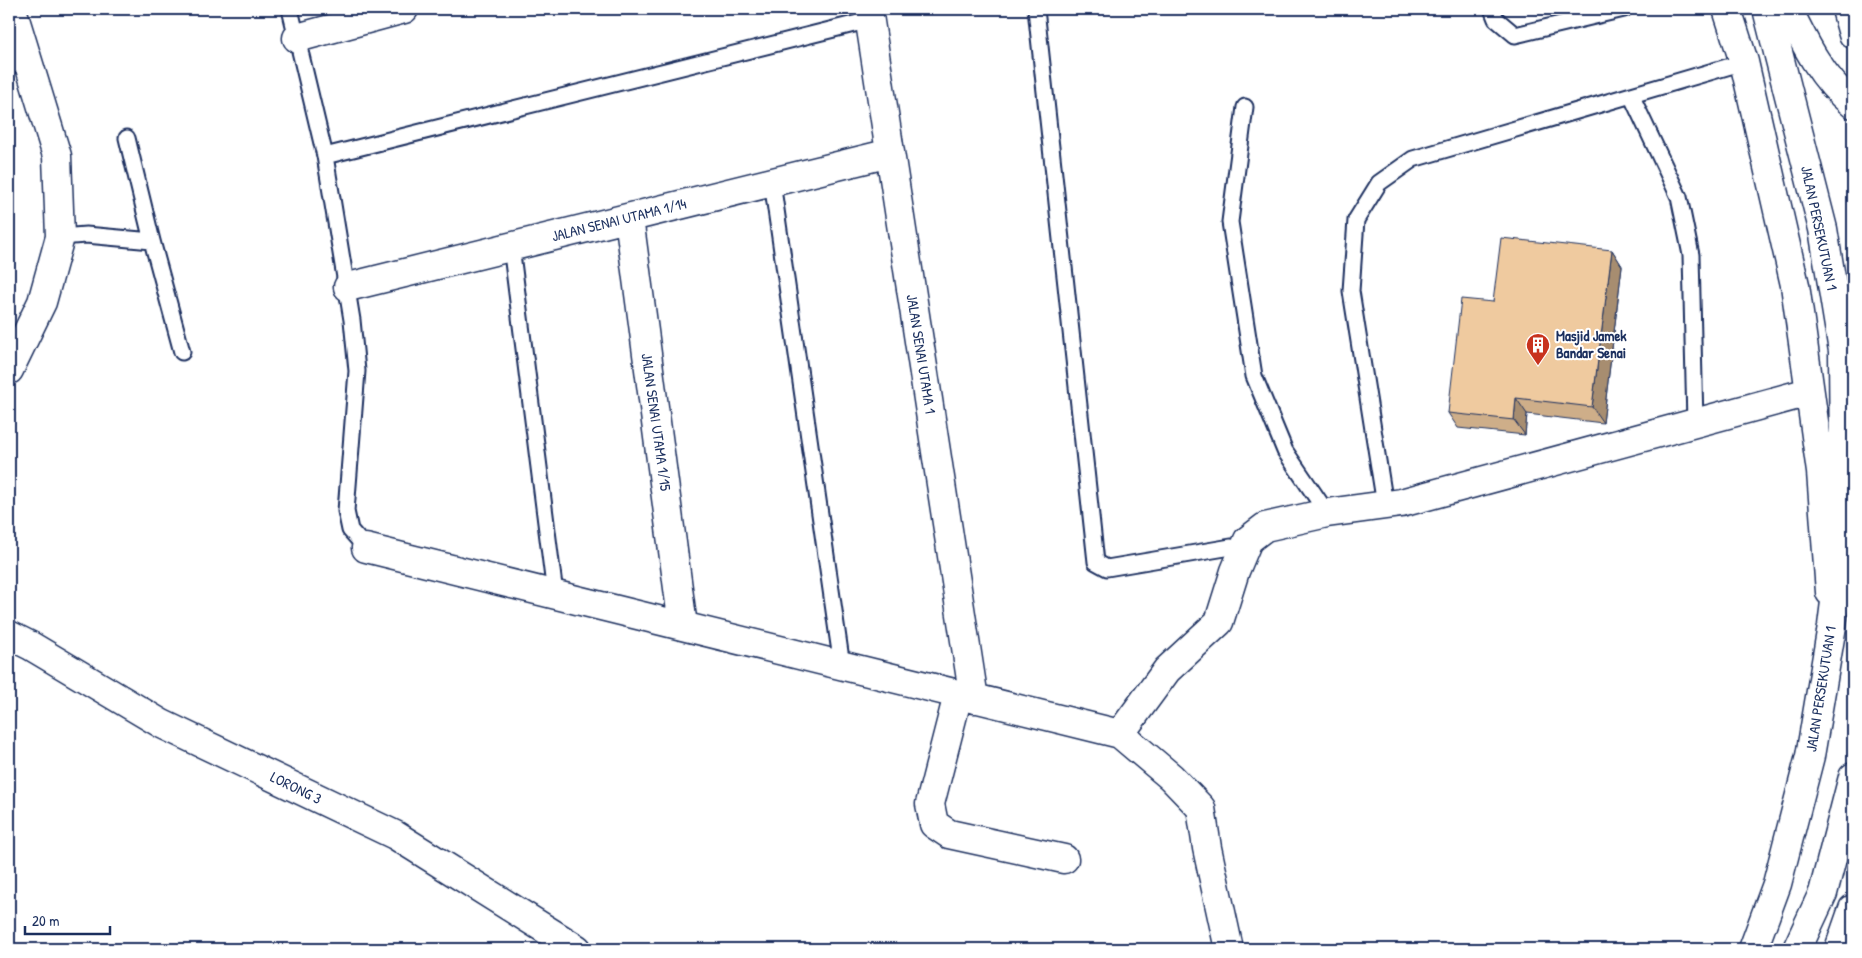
<svg xmlns="http://www.w3.org/2000/svg" width="1862" height="958" viewBox="0 0 1862 958" font-family="'Patrick Hand',sans-serif">
<style>
.lines{fill:none;stroke-linecap:round;stroke-linejoin:round}
.service-casing{stroke:#1b2f5e;stroke-width:19}
.minor-casing{stroke:#1b2f5e;stroke-width:31}
.trunk-casing{stroke:#1b2f5e;stroke-width:31}
.service{stroke:#fff;stroke-width:15}
.minor{stroke:#fff;stroke-width:28}
.trunk{stroke:#fff;stroke-width:28}
.wall{fill:#ceae89;stroke:#1b2f5e}
.shaded-wall{fill:#a78d6f;stroke:#1b2f5e}
.building{fill:#efca9f;stroke:#1b2f5e}
.labels{text-anchor:middle;stroke-width:4;stroke-linejoin:round;paint-order:stroke}
.street-label{font-size:15px;fill:#1b2f5e;stroke:#fff}
.poi-label{font-size:15px;font-weight:bold;fill:#1b2f5e;stroke:#fff;text-anchor:start}
</style>
<rect width="100%" height="100%" fill="#fff"/>
<filter id="ink" filterUnits="userSpaceOnUse"><feTurbulence type="fractalNoise" baseFrequency=".02" numOctaves="2"/><feDisplacementMap in="SourceGraphic" scale="10" xChannelSelector="R" yChannelSelector="G"/><feConvolveMatrix kernelMatrix="1 2 1 2 8 2 1 2 1" color-interpolation-filters="sRGB"/></filter>
<g filter="url(#ink)">
<g class="lines">
<g class="service-casing">
<path id="service" d="M 290,9 L 325,156 L 352,320 L 357,371 L 346,511 L 350,530 L 366,548
M 1036,9 L 1096,562 L 1107,568 L 1231,547 L 1244,550
M 1492,9 L 1496,19 L 1515,35 L 1624,9
M 9,66 L 29,60
M 1631,95 L 1679,197 L 1691,255 L 1695,423
M 1245,107 L 1230,222 L 1254,376 L 1285,451 L 1327,513
M 325,156 L 870,20
M 772,182 L 842,666
M 60,237 L 86,235 L 152,241 L 127,138
M 152,241 L 182,352
M 511,246 L 555,594
M 1385,505 L 1351,291 L 1356,220 L 1379,183 L 1413,159 L 1744,62"/>
</g>
<g class="minor-casing">
<path id="minor" d="M 868,9 L 974,699
M 1727,9 L 1744,62 L 1795,285 L 1821,472 L 1830,592
M 297,38 L 404,9
M 629,218 L 683,626
M 348,287 L 890,153
M 9,370 L 42,302 L 60,237 L 57,156 L 12,9
M 366,548 L 1120,734 L 1171,777 L 1201,808 L 1207,848 L 1229,949
M 9,635 L 31,646 L 162,724 L 395,835 L 577,949
M 958,695 L 930,804 L 934,824 L 949,834 L 1064,859
M 1120,734 L 1167,670 L 1219,622 L 1235,571 L 1248,540 L 1265,527 L 1327,513 L 1401,503 L 1809,392"/>
</g>
<g class="trunk-casing">
<path id="trunk" d="M 1788,9 C 1805,44 1822,79 1853,104
M 1846,9 L 1853,34
M 1753,949 L 1777,884 L 1810,756 L 1832,626 L 1842,546 L 1844,463 L 1843,351 L 1823,229 L 1767,9
M 1797,949 L 1823,893 L 1853,777
M 1839,949 L 1853,909"/>
</g>
<use href="#service" class="service"/>
<use href="#minor" class="minor"/>
<use href="#trunk" class="trunk"/>
</g>
<path class="wall" d="M 1612,250 L 1622,266 L 1603,423 L 1527,414 L 1525,435 L 1458,428 L 1448,413 L 1493,302 Z"/>
<path class="shaded-wall" d="M 1612,250 L 1622,266 L 1603,423 L 1592,407 Z
M 1516,398 L 1527,414 L 1525,435 L 1514,420 Z"/>
<path class="building" d="M 1501,238 L 1612,250 L 1592,407 L 1516,398 L 1514,420 L 1448,413 L 1461,299 L 1493,302 Z"/>
</g>
<defs>
<g id="building-pin" transform="scale(1.25)"><path d="M0 17L-7.5 6A9.5 9.5 0 1 1 7.5 6Z" fill="#c8321e" stroke="#fff"/><path d="M-4-6H4V6H1V3H-1V6H-4ZM-2.5-4.3h1.7v1.8h-1.7ZM.8-4.3h1.7v1.8H.8ZM-2.5-1h1.7V.8h-1.7ZM.8-1h1.7V.8H.8Z" fill="#fff"/></g>
</defs>
<g fill-rule="evenodd">
<use href="#building-pin" x="1538" y="345"/>
</g>
<g class="labels">
<g class="street-label">
<text transform="translate(619 220) rotate(-14)" y="5">JALAN SENAI UTAMA 1/14</text>
<text transform="translate(1819 228) rotate(78)" y="5">JALAN PERSEKUTUAN 1</text>
<text transform="translate(921 354) rotate(81)" y="5">JALAN SENAI UTAMA 1</text>
<text transform="translate(656 422) rotate(82)" y="5">JALAN SENAI UTAMA 1/15</text>
<text transform="translate(1821 689) rotate(-81)" y="5">JALAN PERSEKUTUAN 1</text>
<text transform="translate(296 788) rotate(26)" y="5">LORONG 3</text>
</g>
<g class="poi-label">
<text x="1556" y="341">Masjid Jamek<tspan x="1556" dy="17">Bandar Senai</tspan></text>
</g>
</g>
<rect width="1862" height="958" fill="none" stroke="#fff" stroke-width="30"/>
<rect x="15" y="15" width="1832" height="928" fill="none" stroke="#1b2f5e" stroke-width="2" filter="url(#ink)"/>
<path d="M25 926v8h85v-8" fill="none" stroke="#1b2f5e" stroke-width="2.5"/>
<text x="32" y="926" font-size="15" fill="#1b2f5e" stroke="#ffffff" stroke-width="4" paint-order="stroke">20 m</text>
</svg>
